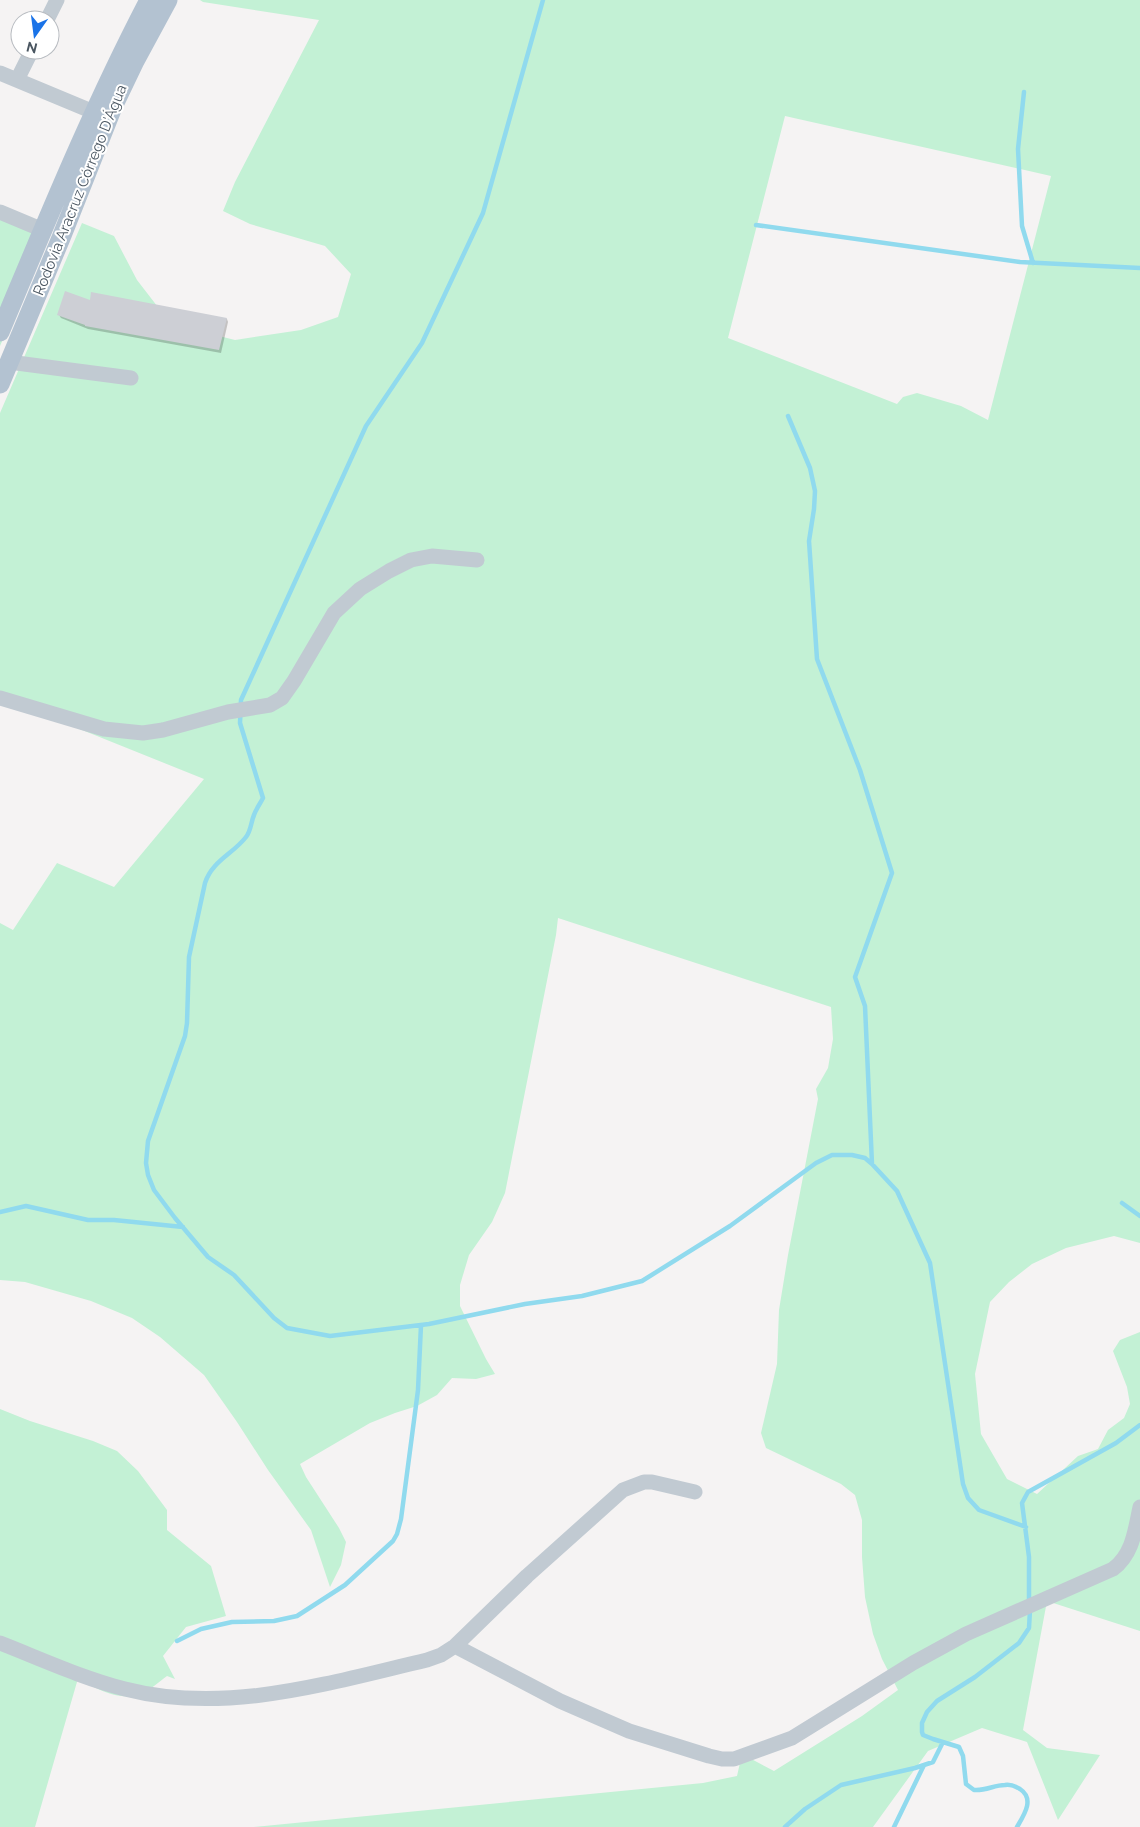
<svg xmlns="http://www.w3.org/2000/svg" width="1140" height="1827" viewBox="0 0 1140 1827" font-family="Raleway,sans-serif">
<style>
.green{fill:#c3f1d5;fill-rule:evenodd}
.shadow{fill:#0003}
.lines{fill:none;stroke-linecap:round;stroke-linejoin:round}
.stream{stroke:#90daee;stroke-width:4.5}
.building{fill:#cdcfd5}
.minor{stroke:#c1cad2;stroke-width:15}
.major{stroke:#b3c2d1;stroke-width:19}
.labels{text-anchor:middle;stroke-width:4;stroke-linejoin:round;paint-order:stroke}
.street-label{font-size:15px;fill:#4a5661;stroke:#fff}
</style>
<rect width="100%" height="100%" fill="#f5f3f3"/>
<path class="green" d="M 200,0 L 1140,0 L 1140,1243 L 1114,1236 L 1066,1248 L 1032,1264 L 1009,1282 L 990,1302 L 975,1374 L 981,1434 L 1007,1479 L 1037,1494 L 1078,1456 L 1098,1449 L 1108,1430 L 1124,1418 L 1130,1404 L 1127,1387 L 1113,1351 L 1120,1340 L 1140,1332 L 1140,1631 L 1047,1601 L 1023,1730 L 1047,1748 L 1100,1755 L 1058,1820 L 1027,1742 L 982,1728 L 928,1751 L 873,1827 L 254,1827 L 703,1783 L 737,1776 L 742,1754 L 774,1771 L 862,1716 L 898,1690 L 882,1659 L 873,1634 L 865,1597 L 862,1557 L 862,1520 L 855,1495 L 841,1484 L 766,1448 L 761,1433 L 777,1364 L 779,1310 L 788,1255 L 818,1099 L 816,1089 L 828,1068 L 833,1039 L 831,1007 L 558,918 L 556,935 L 505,1193 L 492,1222 L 469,1255 L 460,1285 L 460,1306 L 486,1359 L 495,1374 L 476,1379 L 452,1378 L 437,1395 L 417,1406 L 395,1413 L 370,1423 L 300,1464 L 306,1477 L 339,1528 L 346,1542 L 341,1565 L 330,1587 L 311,1530 L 268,1470 L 237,1422 L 204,1375 L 160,1337 L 132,1318 L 91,1301 L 25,1282 L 0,1280 L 0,923 L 13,930 L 57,863 L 114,887 L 204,779 L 0,697 L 0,413 L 82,223 L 114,236 L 137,280 L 171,324 L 235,340 L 301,330 L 338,317 L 351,274 L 325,246 L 250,224 L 223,211 L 235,182 L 319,20 L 203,2 ZM 785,116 L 1051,176 L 988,420 L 961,406 L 917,393 L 903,397 L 897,404 L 728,338 Z
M 0,216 L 48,235 L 0,346 Z
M 0,1409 L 30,1421 L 93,1441 L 117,1451 L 138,1471 L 167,1510 L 167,1530 L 211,1566 L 226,1616 L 186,1627 L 163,1656 L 175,1679 L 167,1676 C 159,1682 150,1690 141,1694 C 124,1702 89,1689 79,1675 L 35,1827 L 0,1827 Z"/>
<path class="shadow" d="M 91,302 L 227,319 L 228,322 L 221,353 L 88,329 L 61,318 L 59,315 Z"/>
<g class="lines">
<path class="stream" d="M 543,0 L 483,213 L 422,343 L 366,426 L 241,700 L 240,723 L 263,798 C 260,804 256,809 254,815 C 251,822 251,831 246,837 C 233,854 212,861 205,883 L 189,957 L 187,1023 L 185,1036 L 148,1141 L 146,1163 L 148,1175 L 154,1190 L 175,1218 L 208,1257 L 234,1275 L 274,1318 L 287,1328 L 330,1336 L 429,1324 L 525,1304 L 582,1296 L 642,1281 L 730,1226 L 816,1163 L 832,1155 L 852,1155 L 865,1158 L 872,1164 L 897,1191 L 930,1263 L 963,1484 L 968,1498 L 979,1510 L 1026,1527
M 1024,92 L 1018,149 L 1022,226 L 1033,263
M 756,225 L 1020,262 L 1140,268
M 788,416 L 810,468 L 815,491 L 814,509 L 809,541 L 817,659 L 860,770 L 892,873 L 855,977 L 865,1006 L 872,1164
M 1122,1203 L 1140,1216
M 0,1212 L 26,1206 L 88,1220 L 114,1220 L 183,1227
M 1029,1603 L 1029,1557 L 1022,1503 L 1028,1492 L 1116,1443 L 1140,1425
M 177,1641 L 201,1629 L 232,1622 L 274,1621 L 297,1616 L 345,1585 L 393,1541 L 397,1534 L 401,1519 L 418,1390 L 421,1325
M 785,1827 L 805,1809 L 841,1785 L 915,1768 L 933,1762 L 943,1742
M 894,1827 L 924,1765
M 1017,1827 C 1024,1815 1035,1799 1020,1789 C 1015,1786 1010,1784 1005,1785 C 994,1785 986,1791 974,1790 L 966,1784 L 963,1756 L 959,1747 L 933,1739 L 923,1735 L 922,1732 L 922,1723 L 927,1712 L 937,1701 L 975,1677 L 1019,1643 L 1029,1628 L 1030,1610"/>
</g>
<path class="building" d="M 65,291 L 90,300 L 91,292 L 227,318 L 219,350 L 85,326 L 85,325 L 57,315 Z"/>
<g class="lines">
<path class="minor" d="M 47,20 L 57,0
M 0,73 L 96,113
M 17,80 L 32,50
M 0,212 L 43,230
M 9,362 L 131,378
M 0,698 L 104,729 L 143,733 L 163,730 L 228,712 L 270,705 L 282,698 L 294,681 L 334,613 L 360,589 L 389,571 L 411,560 L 432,556 L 477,560
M 0,1643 C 41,1659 82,1678 125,1689 C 226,1715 328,1683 427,1660 L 441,1655 L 455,1646 L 527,1576 L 623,1490 L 644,1482 L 652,1482 L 695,1492
M 455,1646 L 560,1701 L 629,1731 L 709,1756 L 722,1759 L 734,1759 L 792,1738 L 913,1663 L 966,1634 L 1113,1569 C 1133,1554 1135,1530 1140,1507"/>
<path class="major" d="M 0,332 C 47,220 93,107 149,0
M 0,384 L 61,238 L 113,107 L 135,61 L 168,0"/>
</g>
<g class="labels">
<g class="street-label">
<text transform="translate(80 190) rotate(-68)" y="5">Rodovia Aracruz Córrego D'Água</text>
</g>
</g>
<g transform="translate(35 35) rotate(194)"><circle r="24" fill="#ffffff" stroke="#b7bbc0"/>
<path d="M0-4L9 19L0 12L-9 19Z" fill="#1a73e8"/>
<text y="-8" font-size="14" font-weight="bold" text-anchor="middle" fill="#4a5661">N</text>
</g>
</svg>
